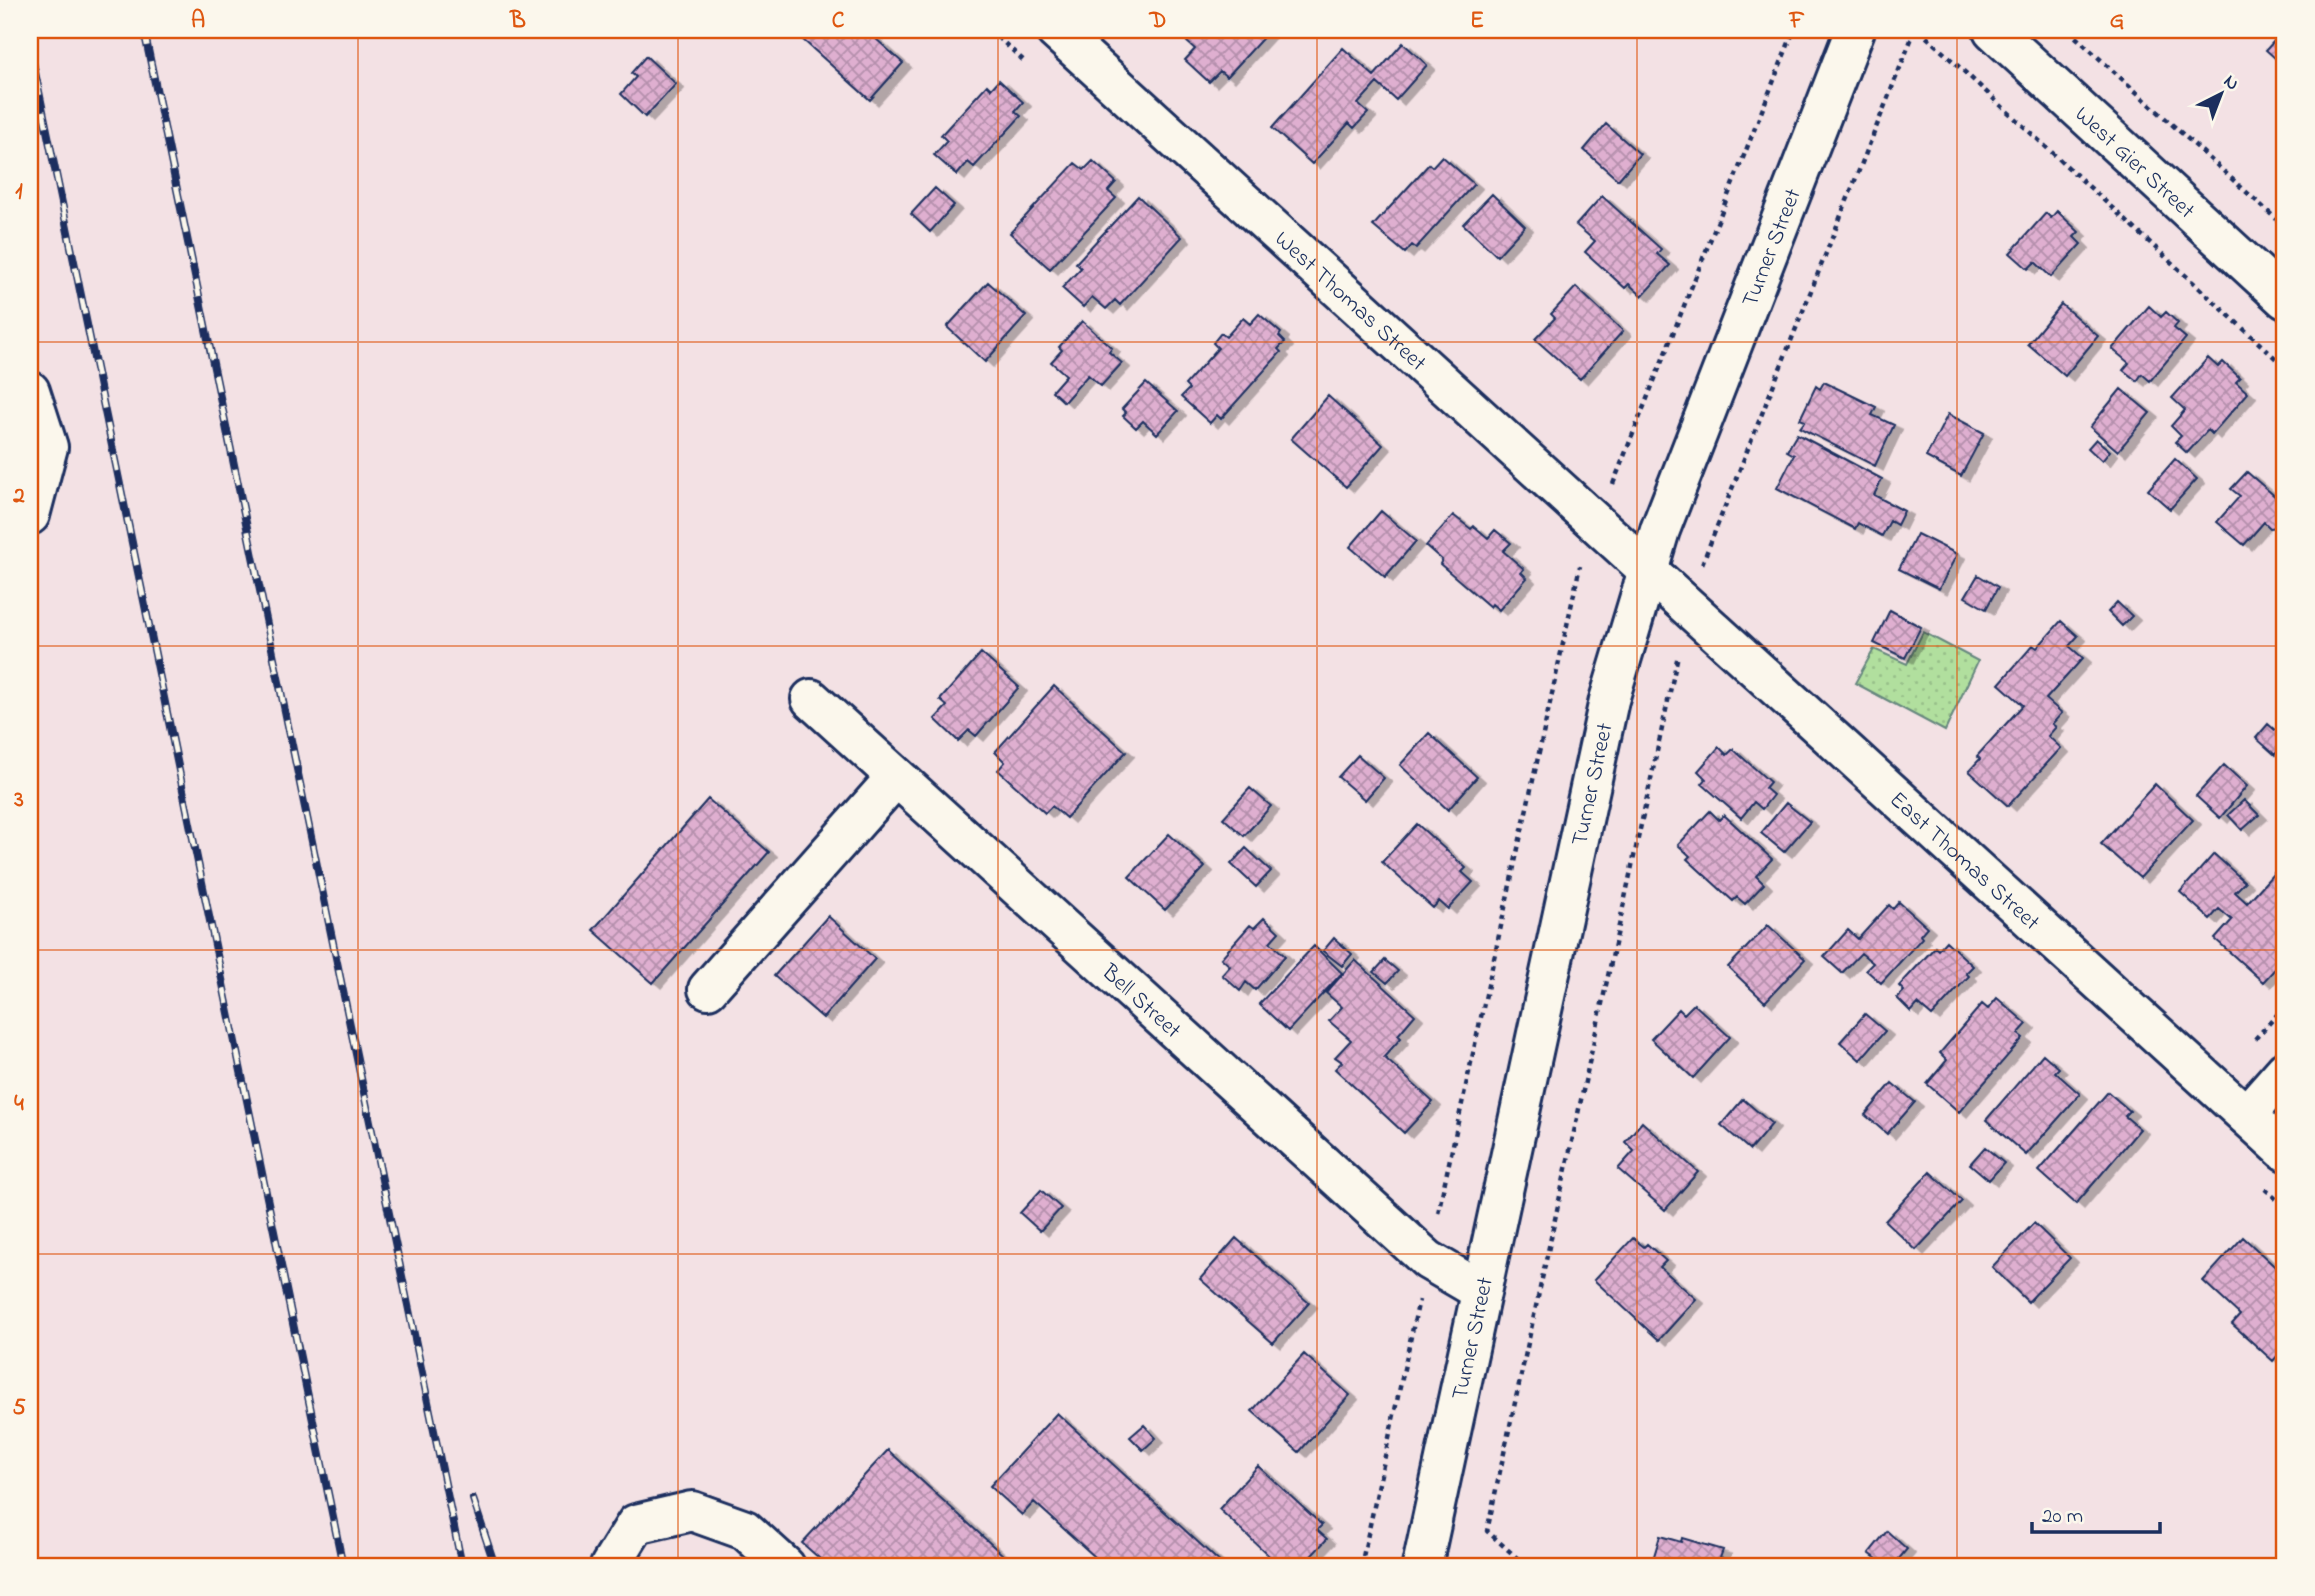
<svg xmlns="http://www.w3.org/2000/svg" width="2315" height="1596" viewBox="0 0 2315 1596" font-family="'Indie Flower',sans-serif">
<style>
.park{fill:url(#park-dots);stroke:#66877e;stroke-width:2}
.building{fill:url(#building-cross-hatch);stroke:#1b2f5e;stroke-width:2;filter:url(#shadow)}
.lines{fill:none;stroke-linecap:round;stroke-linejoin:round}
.minor-casing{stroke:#1b2f5e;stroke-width:44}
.path{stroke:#1b2f5e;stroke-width:4.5;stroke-dasharray:5 5;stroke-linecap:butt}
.minor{stroke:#fbf7ec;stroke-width:38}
.rail-casing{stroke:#1b2f5e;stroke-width:8}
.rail{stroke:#fbf7ec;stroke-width:5;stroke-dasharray:16;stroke-linecap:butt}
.grid{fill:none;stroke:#de5710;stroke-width:2;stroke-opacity:0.55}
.labels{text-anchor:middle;stroke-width:5;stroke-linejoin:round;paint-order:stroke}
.street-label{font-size:23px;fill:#1b2f5e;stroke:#fbf7ec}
.neatline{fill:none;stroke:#de5710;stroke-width:2.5}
.grid-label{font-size:23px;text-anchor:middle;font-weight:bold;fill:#de5710}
</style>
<defs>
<pattern id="park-dots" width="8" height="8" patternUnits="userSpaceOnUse" patternTransform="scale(1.75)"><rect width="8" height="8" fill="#b1df9e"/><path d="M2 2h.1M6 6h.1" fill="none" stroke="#98c08a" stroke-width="1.8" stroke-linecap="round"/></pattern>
<pattern id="building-cross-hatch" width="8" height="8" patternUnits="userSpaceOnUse" patternTransform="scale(1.75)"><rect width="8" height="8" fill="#dfafd0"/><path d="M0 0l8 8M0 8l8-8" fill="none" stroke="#b48fac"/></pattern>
<filter id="shadow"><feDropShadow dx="8" dy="4.5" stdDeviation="0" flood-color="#0004"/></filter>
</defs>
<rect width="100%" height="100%" fill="#f3e1e4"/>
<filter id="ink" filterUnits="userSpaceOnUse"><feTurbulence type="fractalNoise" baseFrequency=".0143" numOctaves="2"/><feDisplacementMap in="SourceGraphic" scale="14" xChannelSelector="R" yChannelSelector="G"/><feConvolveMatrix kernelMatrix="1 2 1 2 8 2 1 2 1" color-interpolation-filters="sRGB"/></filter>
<g filter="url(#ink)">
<path class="park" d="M 1923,632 L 1978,661 L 1945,731 L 1855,683 L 1874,649 L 1907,664 Z"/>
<path class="building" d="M 792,30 L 866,30 L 903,63 L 870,100 Z
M 1198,30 L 1270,30 L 1227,77 L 1220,71 L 1209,82 L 1185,60 L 1195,49 L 1187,42 Z
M 2284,30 L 2285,30 L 2285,67 L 2266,50 Z
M 1403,43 L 1427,65 L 1396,100 L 1377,83 L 1358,104 L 1368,113 L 1354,128 L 1349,123 L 1312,164 L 1272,128 L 1343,48 L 1374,76 Z
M 646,56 L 676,84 L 645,117 L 621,94 L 636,77 L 631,73 Z
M 999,80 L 1023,102 L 1015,111 L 1021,116 L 974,167 L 968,162 L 957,175 L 934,155 L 947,141 L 941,135 L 987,85 L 991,89 Z
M 1606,124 L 1640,154 L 1618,180 L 1584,150 Z
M 1442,156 L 1474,184 L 1416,248 L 1412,245 L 1405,253 L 1373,226 L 1429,164 L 1432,167 Z
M 1093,161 L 1116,182 L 1108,191 L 1116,198 L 1050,269 L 1010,233 L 1075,163 L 1084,170 Z
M 935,188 L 954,205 L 930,232 L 911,214 Z
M 1492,194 L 1525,226 L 1497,256 L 1463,224 Z
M 1138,196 L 1182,237 L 1120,305 L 1115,300 L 1106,309 L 1092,297 L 1083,307 L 1062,288 L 1081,268 L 1076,263 Z
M 1602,196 L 1661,249 L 1657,254 L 1670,265 L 1642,296 L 1629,284 L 1625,288 L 1585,252 L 1595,241 L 1576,225 Z
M 2057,211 L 2079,232 L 2074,237 L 2081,244 L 2051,277 L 2035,262 L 2028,269 L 2010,253 L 2046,213 L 2051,218 Z
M 988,282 L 1026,316 L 985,362 L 947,327 Z
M 1576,287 L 1623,331 L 1580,379 L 1535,339 L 1555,318 L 1551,314 Z
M 2061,304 L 2098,336 L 2065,376 L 2028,344 Z
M 2149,306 L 2161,317 L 2166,312 L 2178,323 L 2174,328 L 2186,338 L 2150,381 L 2142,374 L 2137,381 L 2123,370 L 2129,363 L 2112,349 Z
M 1259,314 L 1281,333 L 1279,336 L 1285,342 L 1278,349 L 1281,352 L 1221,419 L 1217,415 L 1210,423 L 1181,397 L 1189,389 L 1185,385 L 1218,348 L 1213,343 L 1221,333 L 1226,337 L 1243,318 L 1250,324 Z
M 1082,321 L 1112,348 L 1109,352 L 1122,363 L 1101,386 L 1088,375 L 1064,402 L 1052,391 L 1066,375 L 1051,362 L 1062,350 L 1059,347 Z
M 2208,358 L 2218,367 L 2223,362 L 2240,378 L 2236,382 L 2248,393 L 2212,434 L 2208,430 L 2187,453 L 2175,442 L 2181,436 L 2171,426 L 2185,410 L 2172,398 Z
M 1824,382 L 1876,407 L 1872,415 L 1894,425 L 1875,466 L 1800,428 L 1805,421 L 1800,419 L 1816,386 L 1820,389 Z
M 1146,383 L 1178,411 L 1157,434 L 1143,421 L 1136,428 L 1123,416 L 1126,413 L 1122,409 Z
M 2121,389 L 2150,413 L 2118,451 L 2090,427 Z
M 1328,396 L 1383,445 L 1346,487 L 1291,439 Z
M 1948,414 L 1984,433 L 1961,476 L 1926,457 Z
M 1797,434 L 1882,479 L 1874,495 L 1904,511 L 1897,525 L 1890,521 L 1882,536 L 1858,523 L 1855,529 L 1777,488 L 1794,455 L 1787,451 Z
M 2096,439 L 2110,451 L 2102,461 L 2088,448 Z
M 2175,459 L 2197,479 L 2170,509 L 2148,490 Z
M 2247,472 L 2285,505 L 2285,519 L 2279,527 L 2270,528 L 2264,522 L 2244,545 L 2217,522 L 2240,496 L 2231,489 Z
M 1381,511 L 1416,541 L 1385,577 L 1350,547 Z
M 1453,515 L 1471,529 L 1474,526 L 1488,538 L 1495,530 L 1511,543 L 1503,551 L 1524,569 L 1521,572 L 1527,578 L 1499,610 L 1492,604 L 1490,607 L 1440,564 L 1442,560 L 1426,546 Z
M 1917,534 L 1957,554 L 1939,589 L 1899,569 Z
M 1978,575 L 1998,587 L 1986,609 L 1965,597 Z
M 2117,602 L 2132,616 L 2122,626 L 2108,612 Z
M 1890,610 L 1921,627 L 1905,658 L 1874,643 Z
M 2061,621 L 2078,636 L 2069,646 L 2083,658 L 2046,699 L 2062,713 L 2052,724 L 2056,727 L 2048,736 L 2061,748 L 2008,806 L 1969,771 L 1980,759 L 1977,756 L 2023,705 L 1999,684 L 2033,645 L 2037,648 Z
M 981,653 L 1019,687 L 976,736 L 969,730 L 958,741 L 935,719 L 947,706 L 940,700 Z
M 1054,686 L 1126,752 L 1066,818 L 1052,806 L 1045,813 L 998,770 L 1005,762 L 995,752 Z
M 2268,724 L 2285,739 L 2275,755 L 2256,738 Z
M 1429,733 L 1477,777 L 1448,810 L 1400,765 Z
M 1719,747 L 1727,755 L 1733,749 L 1770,782 L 1765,788 L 1773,795 L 1762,809 L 1754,802 L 1741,818 L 1702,784 L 1706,779 L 1698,771 Z
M 1358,755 L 1384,778 L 1365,800 L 1338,777 Z
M 2224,765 L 2247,786 L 2220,818 L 2196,796 Z
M 2155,784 L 2193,820 L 2140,878 L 2101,844 Z
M 1250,788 L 1271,806 L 1244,836 L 1223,818 Z
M 708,799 L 769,852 L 653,983 L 593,930 Z
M 2244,800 L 2259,815 L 2242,830 L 2228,815 Z
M 1786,803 L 1810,822 L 1784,852 L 1761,833 Z
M 1710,811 L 1719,820 L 1724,815 L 1772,859 L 1756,876 L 1764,884 L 1745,904 L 1737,897 L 1733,901 L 1687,859 L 1690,856 L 1678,845 Z
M 1417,824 L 1466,868 L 1462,872 L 1473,882 L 1448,909 L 1439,901 L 1433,908 L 1382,862 Z
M 1169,834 L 1205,867 L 1165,910 L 1129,877 Z
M 1246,848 L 1271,871 L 1256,887 L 1231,864 Z
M 2214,854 L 2245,882 L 2235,892 L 2247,903 L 2274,873 L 2285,884 L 2285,958 L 2263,982 L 2215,939 L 2232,920 L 2219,909 L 2210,919 L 2180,892 Z
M 1899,902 L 1927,927 L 1920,935 L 1922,938 L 1881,983 L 1866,970 L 1873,963 L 1861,953 L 1842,973 L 1824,957 L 1848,930 L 1858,939 L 1889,905 L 1893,909 Z
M 828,916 L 875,959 L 823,1018 L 774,976 Z
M 1264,918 L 1279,932 L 1270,942 L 1285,956 L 1255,990 L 1246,982 L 1240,991 L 1222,975 L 1230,966 L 1221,958 L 1250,925 L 1254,928 Z
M 1768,925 L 1805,959 L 1765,1002 L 1728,967 Z
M 1334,938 L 1352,954 L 1342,966 L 1323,951 Z
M 1946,941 L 1973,966 L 1966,973 L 1969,976 L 1932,1016 L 1918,1004 L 1911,1012 L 1897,998 L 1904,991 L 1899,986 L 1935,947 L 1938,950 Z
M 1314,946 L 1342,973 L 1288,1031 L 1259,1004 Z
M 1355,960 L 1415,1015 L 1398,1035 L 1401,1038 L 1384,1057 L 1433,1102 L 1404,1133 L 1335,1069 L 1342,1062 L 1335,1057 L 1351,1040 L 1329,1021 L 1342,1007 L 1326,993 Z
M 1385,960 L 1398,971 L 1387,983 L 1374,972 Z
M 1997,998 L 2027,1024 L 2018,1034 L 2023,1038 L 1959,1112 L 1927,1084 L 1947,1060 L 1940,1053 L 1982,1004 L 1988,1009 Z
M 1694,1004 L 1730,1037 L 1693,1078 L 1651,1039 L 1679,1009 L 1684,1014 Z
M 1865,1014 L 1885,1031 L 1860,1060 L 1840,1042 Z
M 2043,1054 L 2059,1068 L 2055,1072 L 2080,1094 L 2026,1155 L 1986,1120 Z
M 1892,1083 L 1915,1102 L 1887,1134 L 1865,1115 Z
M 2108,1092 L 2130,1111 L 2125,1116 L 2140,1129 L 2076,1204 L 2039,1171 Z
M 1743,1099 L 1772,1124 L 1750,1150 L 1721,1125 Z
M 1642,1122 L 1698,1172 L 1665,1210 L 1618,1169 L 1634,1151 L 1625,1142 Z
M 1985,1147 L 2004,1163 L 1989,1180 L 1970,1164 Z
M 1930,1172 L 1962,1201 L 1916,1250 L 1885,1221 Z
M 1041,1190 L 1061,1208 L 1040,1231 L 1020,1213 Z
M 2034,1223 L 2070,1258 L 2028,1302 L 1992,1267 Z
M 2243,1237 L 2285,1276 L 2285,1347 L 2273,1361 L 2232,1324 L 2240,1315 L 2203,1281 Z
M 1236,1238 L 1309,1303 L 1273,1343 L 1200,1279 Z
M 1633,1238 L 1644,1247 L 1647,1244 L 1666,1261 L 1660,1267 L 1696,1299 L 1659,1340 L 1594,1280 Z
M 1304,1354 L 1350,1395 L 1299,1452 L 1252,1411 Z
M 1057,1413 L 1224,1566 L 1105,1566 L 1034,1502 L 1022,1515 L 990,1486 Z
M 1144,1425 L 1156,1438 L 1143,1450 L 1130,1437 Z
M 888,1450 L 1015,1566 L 828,1566 L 802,1543 Z
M 1258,1466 L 1322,1525 L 1317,1530 L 1327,1539 L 1302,1566 L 1289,1566 L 1284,1561 L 1280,1566 L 1219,1509 Z
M 1887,1531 L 1907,1549 L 1893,1566 L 1886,1566 L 1869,1553 Z
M 1660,1536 L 1681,1542 L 1682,1538 L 1723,1550 L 1720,1558 L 1738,1563 L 1737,1566 L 1651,1566 Z"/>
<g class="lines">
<g class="minor-casing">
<g id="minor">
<path id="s1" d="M 1055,30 L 2285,1151"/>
<path id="s2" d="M 1993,30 L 2285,299"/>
<path d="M 30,391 L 48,447 L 30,515"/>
<path id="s3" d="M 811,699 L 1428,1260 L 1481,1291"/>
<path d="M 708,989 L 896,777"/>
<path d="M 2246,1115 L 2285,1071"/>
<path d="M 610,1566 L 636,1524 L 692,1511 L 745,1530 L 785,1566"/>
<path id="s4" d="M 1422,1566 L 1609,700 L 1660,530 L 1855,30"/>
</g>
</g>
<path class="path" d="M 990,30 L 1023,60
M 1919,30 L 2285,367
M 2068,30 L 2285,227
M 1613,484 L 1794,30
M 1702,564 L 1915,30
M 2255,1039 L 2285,1006
M 2265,1189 L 2285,1207
M 1438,1213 L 1580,566
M 1361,1566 L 1419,1300
M 1526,1566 L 1487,1531 L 1678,655"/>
<use href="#minor" class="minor"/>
<g class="rail-casing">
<path id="rail" d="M 144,30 L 462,1566
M 30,48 L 343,1566
M 473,1499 L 495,1566"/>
</g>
<use href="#rail" class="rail"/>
</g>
</g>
<path class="grid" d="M 358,30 L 358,1566M 678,30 L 678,1566M 998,30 L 998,1566M 1317,30 L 1317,1566M 1637,30 L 1637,1566M 1957,30 L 1957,1566M 30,342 L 2285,342M 30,646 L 2285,646M 30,950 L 2285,950M 30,1254 L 2285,1254"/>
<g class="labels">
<g class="street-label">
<text dy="8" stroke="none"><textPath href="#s2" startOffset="194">West Gier Street</textPath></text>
<text dy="8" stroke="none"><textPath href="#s4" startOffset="1367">Turner Street</textPath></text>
<text dy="8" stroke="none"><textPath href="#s1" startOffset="401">West Thomas Street</textPath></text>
<text dy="8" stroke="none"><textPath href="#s4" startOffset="800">Turner Street</textPath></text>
<text dy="8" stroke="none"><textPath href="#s1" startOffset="1232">East Thomas Street</textPath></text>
<text dy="8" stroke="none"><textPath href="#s3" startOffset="448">Bell Street</textPath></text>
<text dy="8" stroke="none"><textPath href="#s4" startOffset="233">Turner Street</textPath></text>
</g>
</g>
<rect width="2315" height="1596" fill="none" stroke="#fbf7ec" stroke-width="77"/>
<g transform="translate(2221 94) rotate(42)" stroke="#fbf7ec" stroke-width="5" paint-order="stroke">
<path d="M0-5L12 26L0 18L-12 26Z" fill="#1b2f5e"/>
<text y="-10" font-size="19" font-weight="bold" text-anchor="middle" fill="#1b2f5e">N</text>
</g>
<path d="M2032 1522v10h128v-10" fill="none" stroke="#1b2f5e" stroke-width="3.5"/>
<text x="2042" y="1522" font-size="21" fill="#1b2f5e" stroke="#fbf7ec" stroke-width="5" paint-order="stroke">20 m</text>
<rect x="38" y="38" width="2238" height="1520" class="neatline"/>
<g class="grid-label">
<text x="198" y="27">A</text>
<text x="518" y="27">B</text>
<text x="838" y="27">C</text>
<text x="1158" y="27">D</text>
<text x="1477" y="27">E</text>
<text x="1797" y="27">F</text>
<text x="2117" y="27">G</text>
<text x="19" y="198">1</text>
<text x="19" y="502">2</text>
<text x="19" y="806">3</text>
<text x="19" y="1110">4</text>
<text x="19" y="1414">5</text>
</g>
</svg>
